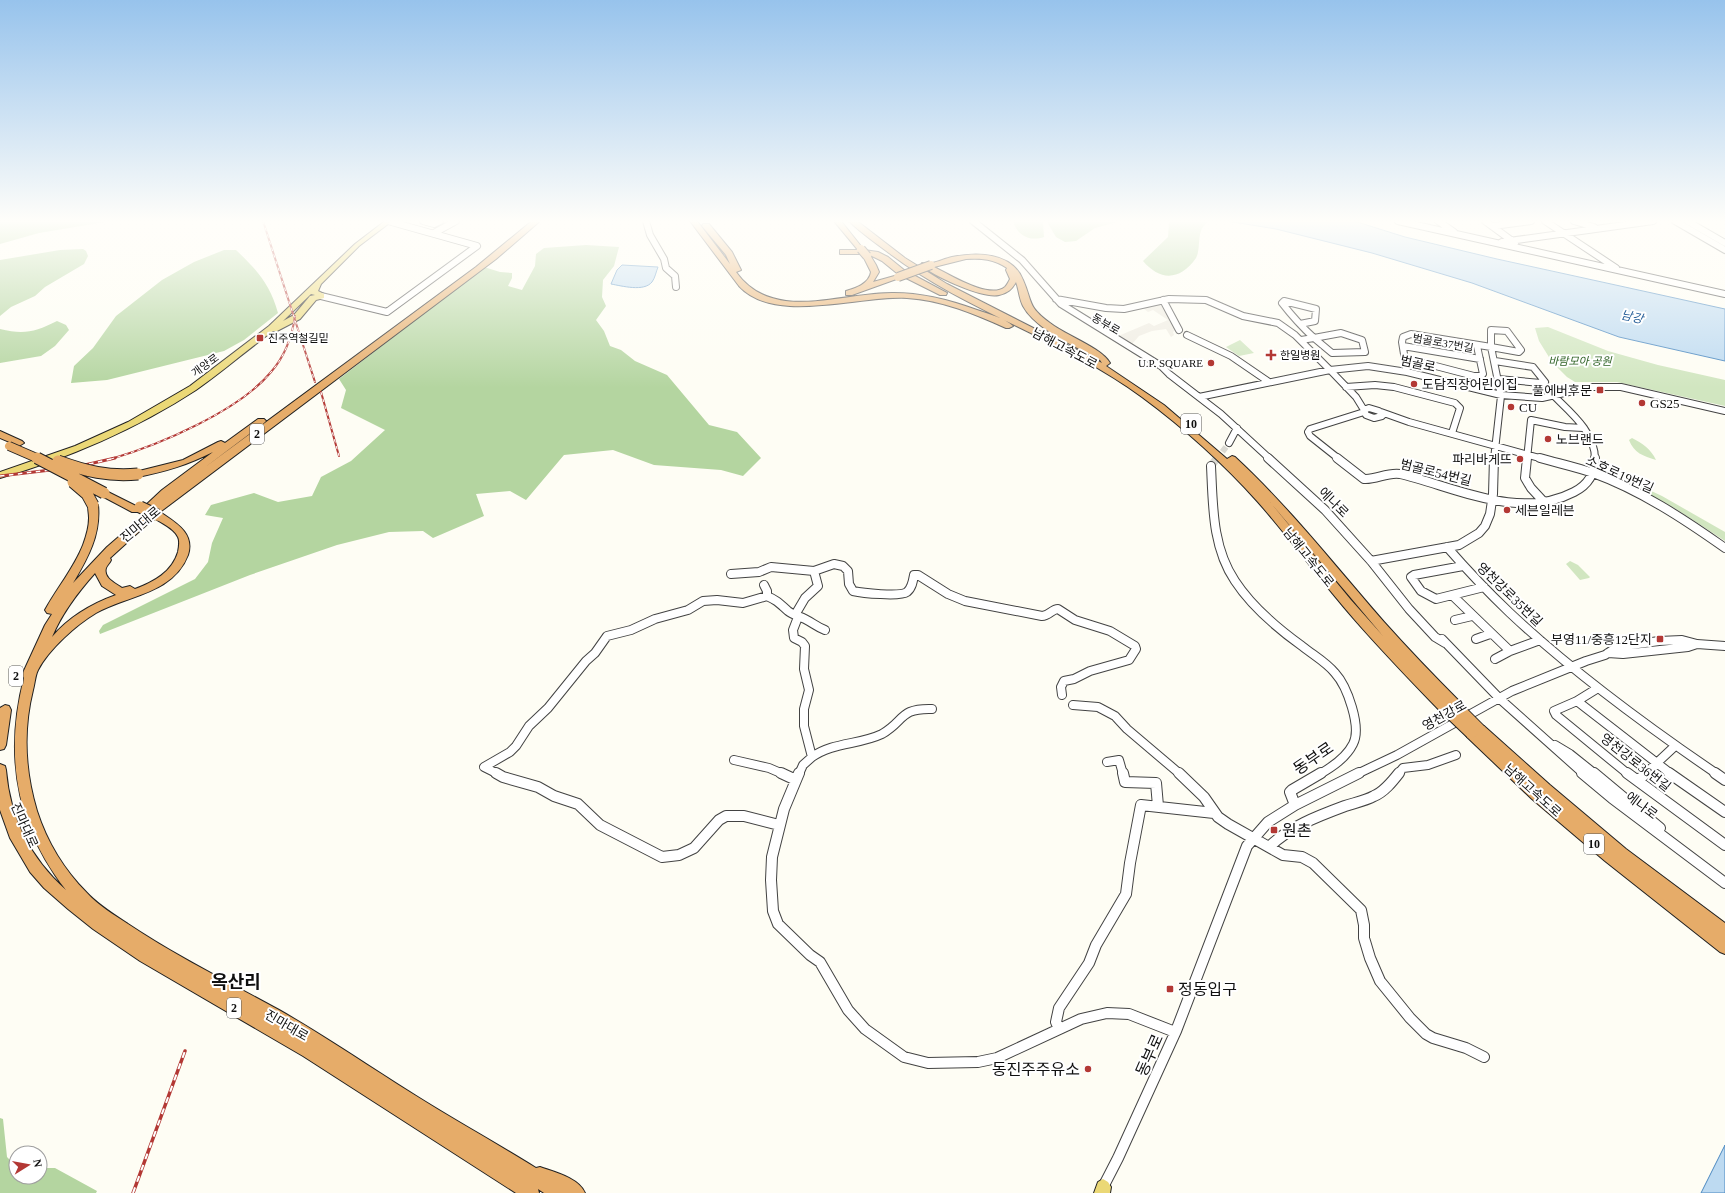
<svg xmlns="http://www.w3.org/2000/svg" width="1725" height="1193" viewBox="0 0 1725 1193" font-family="'Times New Roman','Noto Sans KR',serif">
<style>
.green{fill:#d1e6c0}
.forest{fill:#b4d5a0}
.plaza{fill:#efece2}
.water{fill:#bddaf1;stroke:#4b89c1}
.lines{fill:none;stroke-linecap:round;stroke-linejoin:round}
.minor-tunnel-far1{stroke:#dad9d2;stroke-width:6;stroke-dasharray:6 3;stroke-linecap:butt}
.minor-tunnel{stroke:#dad9d2;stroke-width:8;stroke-dasharray:8 4;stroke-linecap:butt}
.minor-far2-casing{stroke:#434343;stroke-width:8}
.minor-far1-casing{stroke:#434343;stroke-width:10}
.minor-casing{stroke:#434343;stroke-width:12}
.major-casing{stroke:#212121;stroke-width:2}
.highway-casing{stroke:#212121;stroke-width:2}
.minor-far2{stroke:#fff;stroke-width:6}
.minor-far1{stroke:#fff;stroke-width:8}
.minor{stroke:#fff;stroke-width:10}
.major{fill:#ebd876;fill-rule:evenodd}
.highway{fill:#e6ac69;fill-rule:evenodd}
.rail-far2-casing{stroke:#b33834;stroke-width:2}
.rail-far1-casing{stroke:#b33834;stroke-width:3}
.rail-casing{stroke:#b33834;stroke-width:3.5}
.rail-far2{stroke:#fff;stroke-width:1;stroke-dasharray:3.5;stroke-linecap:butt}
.rail-far1{stroke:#fff;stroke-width:1.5;stroke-dasharray:4.5;stroke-linecap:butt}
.rail{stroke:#fff;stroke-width:2;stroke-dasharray:6;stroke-linecap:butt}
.highway-bridge-far1-casing{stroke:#212121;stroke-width:10;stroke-linecap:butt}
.highway-bridge-casing{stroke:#212121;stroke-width:13;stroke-linecap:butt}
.highway-bridge-far1{stroke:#e6ac69;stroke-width:8}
.highway-bridge{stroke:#e6ac69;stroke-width:11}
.poi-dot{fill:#b33834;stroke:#fff;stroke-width:1.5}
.labels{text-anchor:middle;stroke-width:4;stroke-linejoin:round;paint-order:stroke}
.far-street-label{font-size:11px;fill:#101010;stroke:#fff}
.far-poi-label{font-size:11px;fill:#101010;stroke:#fff;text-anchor:start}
.far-park-label{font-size:11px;font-style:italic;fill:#2e6225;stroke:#fff}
.far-water-label{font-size:12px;font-style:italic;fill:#245c97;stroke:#fff}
.shield{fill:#fff;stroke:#585858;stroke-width:1}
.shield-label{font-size:12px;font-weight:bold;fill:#101010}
.street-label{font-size:13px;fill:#101010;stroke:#fff}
.poi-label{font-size:13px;fill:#101010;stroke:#fff;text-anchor:start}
.near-street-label{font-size:16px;fill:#101010;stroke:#fff}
.near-poi-label{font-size:16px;fill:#101010;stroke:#fff;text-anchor:start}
.near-quarter-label{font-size:18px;font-weight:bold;fill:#101010;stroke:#fff}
</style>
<rect width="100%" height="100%" fill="#fefdf4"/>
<path class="green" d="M 1548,327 L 1608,351 L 1658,365 L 1725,380 L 1725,406 L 1617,382 L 1575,382 L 1567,377 L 1552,362 L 1539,341 L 1535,328 Z
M 1240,340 L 1254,353 L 1239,356 L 1226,347 Z
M 1632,438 C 1642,443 1651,449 1656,460 C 1643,456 1634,453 1629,440 Z
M 1600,467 L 1662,496 L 1725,532 L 1725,541 L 1676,509 L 1601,472 L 1599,469 Z
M 1570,561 L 1578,565 L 1590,577 L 1589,578 L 1580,580 L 1566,564 Z"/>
<path class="forest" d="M 0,221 L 111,221 L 39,233 L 0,244 Z
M 1013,221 L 1121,221 L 1095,228 L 1076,241 L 1065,242 L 1056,237 L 1047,222 L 1043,222 L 1044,237 C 1029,242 1017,235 1013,221 Z
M 1159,221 L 1208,221 C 1206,224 1202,227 1201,231 C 1198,239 1200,251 1196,258 C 1180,281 1160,281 1143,261 L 1168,237 L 1169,222 Z
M 586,245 L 619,247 L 614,266 L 603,280 L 602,297 L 606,306 L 596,320 L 604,331 L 610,346 L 621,350 L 635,361 L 667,375 L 709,425 L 737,432 L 761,458 L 743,476 L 721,470 L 654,465 L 613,450 L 564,455 L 526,500 L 510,491 L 476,494 L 484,516 L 433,538 L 423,531 L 389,532 L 337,545 L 250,575 L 100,634 L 99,631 L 103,625 L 195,579 L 208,562 L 212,543 L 223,518 L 205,515 L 211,505 L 254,493 L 278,502 L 312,496 L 321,477 L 351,461 L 385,430 L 341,408 L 346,390 L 339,379 L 484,267 L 500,272 L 512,273 L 512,278 L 508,286 L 522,290 L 535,266 L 536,254 L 544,248 Z
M 83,249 L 86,251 L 88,256 L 84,264 L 45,287 L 35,296 L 11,307 L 0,316 L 0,260 L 60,250 Z
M 224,250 L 236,250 C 257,270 270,284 278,313 L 244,340 L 224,351 L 107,380 L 71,383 L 74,366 L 93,348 L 116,316 L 162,280 L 194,262 Z
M 57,321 L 66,325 L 69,330 L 55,346 L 41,356 L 0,363 L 0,329 C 24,335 35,332 57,321 Z
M 0,1118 L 3,1119 L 7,1157 L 16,1166 L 16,1177 L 40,1177 L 40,1168 L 55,1168 L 97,1191 L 96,1193 L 0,1193 Z"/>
<path class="plaza" d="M 1160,305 L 1165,309 L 1176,329 L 1173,332 L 1174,335 L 1171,337 L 1166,329 L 1152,331 L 1139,336 L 1132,344 L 1116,337 L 1149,323 L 1154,326 L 1168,320 L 1153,310 L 1148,312 L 1143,308 Z"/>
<path class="water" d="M 1227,221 L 1354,221 L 1405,237 L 1497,259 L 1725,309 L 1725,361 L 1619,337 L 1472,283 L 1372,253 L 1276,229 Z
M 622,265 L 658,267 C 656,272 655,278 652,282 C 644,292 622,286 611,284 L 617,270 Z
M 1725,1145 L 1725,1193 L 1701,1193 Z"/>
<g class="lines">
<path class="minor-tunnel-far1" d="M 1217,459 L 1229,443"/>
<path class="minor-tunnel" d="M 1211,466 L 1217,458"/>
<g class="minor-far2-casing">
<path id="minor-far2" d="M 423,221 L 434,224 L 440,221
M 646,221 L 650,235 L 664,259 L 666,268 L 675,276 L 676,287
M 973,221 L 1022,260 L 1061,304 L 1161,366 L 1169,374 L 1221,414 L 1270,459
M 1398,221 L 1725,294
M 1438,221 L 1454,232
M 1485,221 L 1515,243
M 1545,221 L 1616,268
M 1574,221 L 1594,227
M 1675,221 L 1725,250
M 1687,221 L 1725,243
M 1493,226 L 1531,221
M 434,233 L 456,221
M 1502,242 L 1653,221
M 321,296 L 387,312 L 477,246 L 388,221
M 1056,299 L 1106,308 L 1124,309 L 1169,299 L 1206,300 L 1243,316 L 1278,323 L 1295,335 L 1330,370 L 1356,397 L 1364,410
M 1163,300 L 1179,330
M 1300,324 L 1315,321 L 1316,309 L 1284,301 L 1282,303 C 1292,316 1302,327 1314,338
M 1491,330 L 1507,331 L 1521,350 L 1519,352 L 1491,347 Z
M 1341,333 L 1362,340 L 1365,352 L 1332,353 L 1314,338 Z
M 1187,335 L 1231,356 L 1269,382
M 1301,340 L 1314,338
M 1403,346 L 1480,359
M 1491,347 L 1501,396 L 1494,459
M 1405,358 L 1474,376 L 1481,376 L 1483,374 L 1477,346
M 1495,361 L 1533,367 L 1545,382 L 1541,383 L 1498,379
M 1407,372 L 1402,342 L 1403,337 L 1411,334 L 1491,347
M 1346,387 L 1375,385 L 1394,387 L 1455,403 L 1460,408 L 1452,433
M 1554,396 C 1571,413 1595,432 1595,459
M 1199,397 L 1330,370 L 1368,366 L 1407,372 L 1501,395 L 1542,398 L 1591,387 L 1621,387 L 1725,411
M 1369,408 L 1379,411 L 1382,416 L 1374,418 L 1366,415 L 1364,410 Z
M 1381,412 L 1409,422 L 1543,459
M 1229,443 L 1237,428
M 1339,459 L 1310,436 L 1308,432 L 1310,429 L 1364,412
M 1527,459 L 1531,420 L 1565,427 L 1583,428"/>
</g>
<g class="minor-far1-casing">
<path id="minor-far1" d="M 1268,458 L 1325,510 L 1371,561 L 1409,609 L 1435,637 L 1445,643
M 1337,458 L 1364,479 C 1376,480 1387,472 1400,474 C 1455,487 1519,521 1574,492 C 1588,485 1595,473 1595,458
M 1527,458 L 1525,478 L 1531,488 L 1544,502
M 1540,458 C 1557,463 1576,467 1593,473 C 1640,490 1684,519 1725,548
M 1211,466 C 1213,505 1212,547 1235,581 C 1252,607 1277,628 1302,646 C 1313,655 1326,662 1335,673 C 1347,686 1362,727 1353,744 C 1346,758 1332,767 1320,774
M 1447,547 C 1467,570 1488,592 1510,613 C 1574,673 1645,725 1717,774
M 1371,561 L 1459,545 L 1479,533 L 1485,526 L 1490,514 L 1493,494 L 1494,458
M 1463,566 L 1414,575 L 1411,577 L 1421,591 L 1436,599 L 1484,587
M 731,574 L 759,572 L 771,567 L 814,571 L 834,564 L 843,566 L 848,571 L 849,584 L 853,591 C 862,593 900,597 907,592 C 912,588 913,581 914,575 L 918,575 L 948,594 L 965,601 L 1042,616 C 1049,616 1052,609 1058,609 L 1075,620 L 1110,631 L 1135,646 L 1136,649 L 1129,660 L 1090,671 L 1074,679 L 1064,681 L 1061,687 L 1062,695
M 764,585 L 767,591 L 767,596 C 778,601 779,603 788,611 C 793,615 799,616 805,619 C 813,623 817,627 825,630
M 1453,596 L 1510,651
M 795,615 L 805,598 L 818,586 L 814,571
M 798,617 L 793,630 L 794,638 L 802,642 L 805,646 L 804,669 L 809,690 L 804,709 L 804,726 L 812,757 L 803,765 L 799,774
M 1455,620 L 1472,616
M 1442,639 L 1500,699 L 1584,774
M 1476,639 L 1490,634
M 1608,653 L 1623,654 L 1688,647 L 1697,644
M 1495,659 L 1510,651 L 1540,640
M 1598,688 L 1577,701 L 1554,711 L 1556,715 L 1628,774
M 1577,701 L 1671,774
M 1073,705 L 1098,707 L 1115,716 L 1127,729 L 1180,774
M 1555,745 L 1570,754 L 1595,774
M 812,757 C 833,742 859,745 882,734 C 905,721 899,708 932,709
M 734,760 L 769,768 L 783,774
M 1107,762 L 1119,760 L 1123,774
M 498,774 L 484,767 L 510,752 L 516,746 L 529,726 L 548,708 L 586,661 L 595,653 L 607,636 L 631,630 L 655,619 L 688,610 L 703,601 L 717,600 L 743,603 L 767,596
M 1357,774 L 1397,755 L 1512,691 L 1586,661 L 1605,655 L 1617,647 L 1659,641 L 1682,640 L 1697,644 L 1725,646
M 1398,774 L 1403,768 L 1428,765 L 1456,755
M 1645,774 L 1675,746"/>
</g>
<g class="minor-casing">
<path id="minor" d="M 496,773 L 503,777 L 538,787 L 554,796 L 578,804 L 600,825 L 662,857 L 679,855 L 694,848 L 719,820 L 726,816 L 744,816 L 779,825
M 781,773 L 796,780
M 799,773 L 784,809 L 772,857 L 771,880 L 773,911 L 778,924 L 810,955 L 820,962 L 848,1010 L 865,1029 L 904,1057 L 928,1063 L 978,1062 L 997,1058 L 1081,1019 L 1107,1013 L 1129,1014 L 1175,1032
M 1123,773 L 1125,782 L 1156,783 L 1158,806
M 1179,773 L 1204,797 L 1218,817 L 1228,824 L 1283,855 L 1302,857 L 1313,863 L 1361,910 L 1364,925 L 1364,938 L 1370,958 L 1380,981 L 1410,1018 L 1426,1034 L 1433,1038 L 1466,1048 L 1484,1057
M 1582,773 L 1612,798 L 1725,883
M 1594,773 L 1660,828
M 1627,773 L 1725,845
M 1669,773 L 1725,812
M 1715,773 L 1725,780
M 1638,781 L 1646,773
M 1295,805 L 1359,773
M 1269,847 C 1289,827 1318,816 1345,806 C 1354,803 1365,801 1374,796 C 1384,792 1392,782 1399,773
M 1059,1029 L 1056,1022 L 1059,1008 L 1089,963 L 1096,945 L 1126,894 L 1130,863 L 1141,805 L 1214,813
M 1100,1193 L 1118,1158 L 1176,1031 L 1247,846 L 1268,822 L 1295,805 L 1290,792 L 1292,790 L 1321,773"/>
</g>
<g class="major-casing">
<path id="major" d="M 385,221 L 392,221 L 359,246 L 321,284 L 318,291 L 324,294 L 324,298 L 316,300 L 300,319 L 277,331 L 273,331 C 247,350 222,372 196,390 C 138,428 67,459 0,478 L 0,472 L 75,446 L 128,422 L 190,386 L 269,326 L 355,244 ZM 311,294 L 315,295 L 310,296 L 294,315 L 283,321 Z
M 1103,1179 L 1108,1182 L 1111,1187 L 1110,1193 L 1094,1193 L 1098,1182 Z"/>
</g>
<g class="highway-casing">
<path id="highway" d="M 532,221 L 540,221 L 496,259 L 160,512 C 176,523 195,533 188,555 C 173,594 128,595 96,613 C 76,625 49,649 38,670 C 35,676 35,683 33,690 C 23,730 25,771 37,811 C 47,842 64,870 87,893 C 98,905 114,915 128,924 C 176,956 228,982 279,1010 C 325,1036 368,1066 413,1094 C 454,1120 496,1143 536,1168 L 540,1167 C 554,1172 579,1178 585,1193 L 544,1193 L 538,1189 L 539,1193 L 516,1193 L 303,1056 L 140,961 L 93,929 L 68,909 L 44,888 L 30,872 L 10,838 L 0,810 L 0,764 L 5,766 L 6,770 C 10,818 30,858 66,890 C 16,826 4,756 24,678 L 22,675 L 45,625 L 52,614 L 47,613 L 45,610 C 57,588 74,568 83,545 C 86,537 89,527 89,518 C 89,512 87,507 89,503 L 93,502 L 98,505 C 101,534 88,558 73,583 L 107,547 L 151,509 L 146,506 L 147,504 L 162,490 L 213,452 C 187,465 167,471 138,477 L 133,474 L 135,472 L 183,460 L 218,442 L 221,441 L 225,443 L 258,419 L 264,419 L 266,421 L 264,423 L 204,468 L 476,267 ZM 154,518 C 161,523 174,528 178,537 C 180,541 179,547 178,552 C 172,572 154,582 135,589 L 130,586 L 122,588 C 115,583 103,578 106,568 C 107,565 110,563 111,560 L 110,558 ZM 95,573 L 102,586 L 116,595 C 91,604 69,617 52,637 C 62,613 78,592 95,573 Z
M 690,221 L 697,221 L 730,264 L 726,255 L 702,226 L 703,224 L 709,224 L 732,252 L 741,270 L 736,272 C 773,324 841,292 894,293 C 922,293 950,300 977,310 C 988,314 1005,318 1013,326 L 1009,328 L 1006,328 C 975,314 942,300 907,298 C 859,295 775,325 739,286 Z
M 834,221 L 841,221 L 864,250 L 878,252 L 888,257 L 904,270 L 947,293 L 946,295 L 940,295 L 898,274 L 882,261 L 870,255 L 876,265 L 879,272 L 873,282 L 898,275 L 902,277 L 852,295 L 846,295 L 846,291 C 856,288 869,284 871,272 L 863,256 L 865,254 L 840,254 L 840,250 L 858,250 Z
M 849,221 L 857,221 L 905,258 L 947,284 L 1102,363 L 1100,360 C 1077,347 1036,330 1023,306 C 1019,298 1019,290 1016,282 C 1012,289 1008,293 999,295 C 983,299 933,276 921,265 L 922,263 C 924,263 926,264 928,264 C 935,263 944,259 952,257 C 977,252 1012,252 1023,280 C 1033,303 1027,306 1050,323 C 1065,335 1102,348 1110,363 L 1106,366 L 1164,405 L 1227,459 L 1232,456 L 1235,457 C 1290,508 1335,566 1384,622 C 1409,650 1435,677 1461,703 L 1463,707 L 1461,711 L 1455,711 L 1453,716 L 1449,717 L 1445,716 C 1410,680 1375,644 1343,606 C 1314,572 1288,536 1258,502 C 1223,463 1184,428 1142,397 C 1063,339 967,312 889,253 C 876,243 861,233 849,221 ZM 966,259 C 982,258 994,259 1007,268 L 1006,270 L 1010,279 C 1009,281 1007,285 1005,287 C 989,300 949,274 934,267 ZM 1270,502 L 1383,636 L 1351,600 Z
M 0,431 L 22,441 L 24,443 L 19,446 L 0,438 Z
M 104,490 L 140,508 L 141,510 L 140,512 L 132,512 L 100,495 L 99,493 L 100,491 Z
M 5,705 L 9,706 L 11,710 L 6,745 L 4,749 L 0,750 L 0,708 Z
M 1480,725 L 1484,726 L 1550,785 L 1626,849 L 1725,923 L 1725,954 L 1720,952 L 1605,861 L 1532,799 L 1467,737 L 1465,733 L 1467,729 L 1471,728 L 1474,729 L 1476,726 Z"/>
</g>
<use href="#minor-far2" class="minor-far2"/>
<use href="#minor-far1" class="minor-far1"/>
<use href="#minor" class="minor"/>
<use href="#major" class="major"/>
<use href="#highway" class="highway"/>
<g class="rail-far2-casing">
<path id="rail-far2" d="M 263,221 L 315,382
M 321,392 L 339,456
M 111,459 C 159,445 239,411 271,372 C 285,356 292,337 295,316"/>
</g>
<g class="rail-far1-casing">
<path id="rail-far1" d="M 0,476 L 76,467 L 115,458"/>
</g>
<g class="rail-casing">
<path id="rail" d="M 133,1193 L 185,1051"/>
</g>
<use href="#rail-far2" class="rail-far2"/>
<use href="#rail-far1" class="rail-far1"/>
<use href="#rail" class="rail"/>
<g class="highway-bridge-far1-casing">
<path id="highway-bridge-far1" d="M 861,249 L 867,256
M 898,277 L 931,265
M 9,446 L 39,459"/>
</g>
<g class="highway-bridge-casing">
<path id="highway-bridge" d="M 37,458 L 104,493
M 58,461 C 85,471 109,477 138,474
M 73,482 L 87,494 L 93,505
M 140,507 L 157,515
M 1457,707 L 1480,730
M 1449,712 L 1471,733"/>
</g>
<use href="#highway-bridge-far1" class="highway-bridge-far1"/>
<use href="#highway-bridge" class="highway-bridge"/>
</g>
<linearGradient id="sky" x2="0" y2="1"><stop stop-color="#97c3ec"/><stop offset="0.57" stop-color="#fffefa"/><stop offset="1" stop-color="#fffefa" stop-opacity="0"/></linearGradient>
<rect width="1725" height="388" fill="url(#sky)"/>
<g class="poi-dot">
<rect x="256" y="334" width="8" height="8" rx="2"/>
<path d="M1269 349h4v4h4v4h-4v4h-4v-4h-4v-4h4z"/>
<circle cx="1211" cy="363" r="4"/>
<circle cx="1414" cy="384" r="4"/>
<rect x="1596" y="386" width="8" height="8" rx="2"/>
<circle cx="1642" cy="403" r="4"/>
<circle cx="1511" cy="407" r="4"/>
<circle cx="1548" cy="439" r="4"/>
<circle cx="1520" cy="459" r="4"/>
<circle cx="1507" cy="510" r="4"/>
<rect x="1656" y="635" width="8" height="8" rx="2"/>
<rect x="1270" y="826" width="8" height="8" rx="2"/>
<rect x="1166" y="985" width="8" height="8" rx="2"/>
<circle cx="1088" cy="1069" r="4"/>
</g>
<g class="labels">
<g class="far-street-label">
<text transform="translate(1106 324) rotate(30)" y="4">동부로</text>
<text transform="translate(1443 343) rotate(10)" y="4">범골로37번길</text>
<text transform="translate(205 365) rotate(-36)" y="4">개양로</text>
</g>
<g class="far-poi-label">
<text x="268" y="342">진주역철길밑</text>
<text x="1280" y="359">한일병원</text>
<text x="1203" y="367" text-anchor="end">U.P. SQUARE</text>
</g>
<g class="far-park-label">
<text x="1580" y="365">바람모아 공원</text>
</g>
<g class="far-water-label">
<text transform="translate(1632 317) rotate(12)" y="4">남강</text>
</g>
<g class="shield">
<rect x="1181" y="414" width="20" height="20" rx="3"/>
<rect x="250" y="424" width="14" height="20" rx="3"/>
<rect x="9" y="666" width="14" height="20" rx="3"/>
<rect x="1584" y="834" width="20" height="20" rx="3"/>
<rect x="227" y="998" width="14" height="20" rx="3"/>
</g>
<g class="shield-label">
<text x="1191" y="428">10</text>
<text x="257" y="438">2</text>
<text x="16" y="680">2</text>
<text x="1594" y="848">10</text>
<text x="234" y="1012">2</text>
</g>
<g class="street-label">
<text transform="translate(1065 348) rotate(28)" y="5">남해고속도로</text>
<text transform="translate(1418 363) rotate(12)" y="5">범골로</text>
<text transform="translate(1436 472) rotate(14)" y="5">범골로54번길</text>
<text transform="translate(1620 474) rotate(24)" y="5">소호로19번길</text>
<text transform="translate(1334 502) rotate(45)" y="5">에나로</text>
<text transform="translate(140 524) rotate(-40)" y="5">진마대로</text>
<text transform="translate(1309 557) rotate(51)" y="5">남해고속도로</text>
<text transform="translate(1510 594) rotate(44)" y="5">영천강로35번길</text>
<text transform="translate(1444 715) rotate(-29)" y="5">영천강로</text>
<text transform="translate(1636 762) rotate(38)" y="5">영천강로36번길</text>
<text transform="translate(1533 790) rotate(42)" y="5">남해고속도로</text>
<text transform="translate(1642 805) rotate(37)" y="5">에나로</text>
<text transform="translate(25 825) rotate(66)" y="5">진마대로</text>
<text transform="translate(287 1025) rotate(30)" y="5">진마대로</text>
</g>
<g class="poi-label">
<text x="1422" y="389">도담직장어린이집</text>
<text x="1592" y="395" text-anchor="end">풀에버후문</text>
<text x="1650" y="408">GS25</text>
<text x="1519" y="412">CU</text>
<text x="1556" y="444">노브랜드</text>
<text x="1512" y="464" text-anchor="end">파리바게뜨</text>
<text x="1515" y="515">세븐일레븐</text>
<text x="1652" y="644" text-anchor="end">부영11/중흥12단지</text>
</g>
<g class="near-street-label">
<text transform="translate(1313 758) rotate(-34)" y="6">동부로</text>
<text transform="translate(1149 1055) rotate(-66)" y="6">동부로</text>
</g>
<g class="near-poi-label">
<text x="1282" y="836">원촌</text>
<text x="1178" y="995">정동입구</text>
<text x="1080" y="1075" text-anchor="end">동진주주유소</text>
</g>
<g class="near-quarter-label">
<text x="236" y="988">옥산리</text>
</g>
</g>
<g transform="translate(28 1165) rotate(79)"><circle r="19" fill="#ffffff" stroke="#9f9f9f"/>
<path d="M0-3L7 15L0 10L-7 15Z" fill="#b33834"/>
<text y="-6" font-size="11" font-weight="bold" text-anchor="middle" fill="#101010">N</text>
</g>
</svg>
